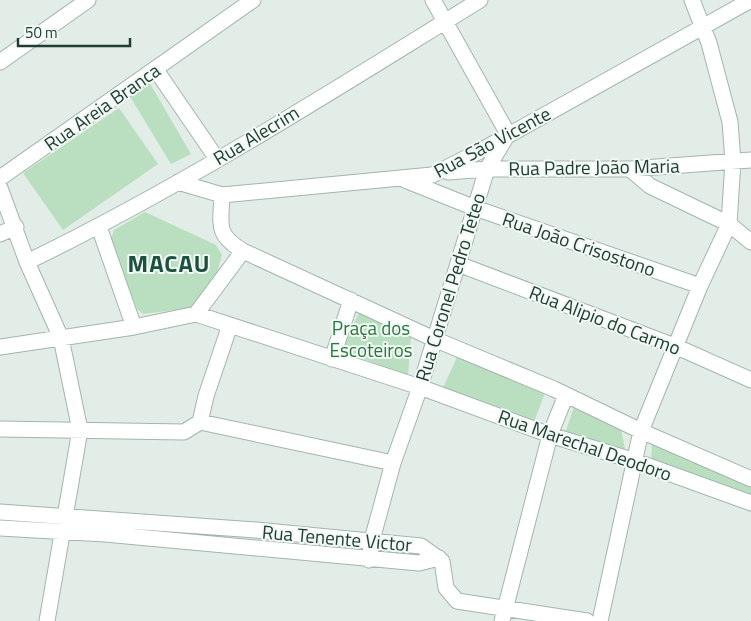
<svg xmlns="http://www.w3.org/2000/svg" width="751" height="621" viewBox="0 0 751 621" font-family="'Titillium Web',sans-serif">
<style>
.green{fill:#b9dfc0}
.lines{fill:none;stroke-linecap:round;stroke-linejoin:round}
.minor-casing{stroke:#a4b5ad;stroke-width:17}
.minor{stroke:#fff;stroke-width:15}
.labels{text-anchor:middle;stroke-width:4;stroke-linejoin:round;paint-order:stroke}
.street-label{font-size:19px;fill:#213e33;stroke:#f2f9f5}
.park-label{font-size:19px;fill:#29773f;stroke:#f2f9f5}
.district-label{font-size:24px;font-weight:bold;letter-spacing:1px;fill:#1c513f;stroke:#f2f9f5}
</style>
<rect width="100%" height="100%" fill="#e1ede6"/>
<path class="green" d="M 149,82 L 191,154 L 171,164 L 129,95 Z
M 119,108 L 158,164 L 63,230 L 23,173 Z
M 145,212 L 216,245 L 222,255 L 217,273 L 198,307 L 143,314 L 137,309 L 110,241 L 114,230 Z
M 361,309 L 411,336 L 408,376 L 340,350 Z
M 458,355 L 545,393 L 534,422 L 442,390 Z
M 574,407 L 621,429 L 625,449 L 565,433 Z
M 652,443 L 751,484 L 751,495 L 677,468 L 651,463 Z"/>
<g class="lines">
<g class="minor-casing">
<path id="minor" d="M 0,62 L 88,0
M 156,70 L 217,159
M 630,169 L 650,186 L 729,224 L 751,242
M 448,172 L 487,169 L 630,169 L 751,160
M 0,178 L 253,0
M 405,180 L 475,208 L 700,286
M 178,182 L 222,195 L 432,175 L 480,151 L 751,0
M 0,188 L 27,262 L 61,338 L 80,430 L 47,621
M 222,195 C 221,225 215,234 243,251 L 434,339 L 554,389 L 641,431 L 751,479
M 99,227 L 134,327
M 0,234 L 16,227
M 27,262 C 184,186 332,91 480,0
M 458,264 L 677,347 L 751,380
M 196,314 L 243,251
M 230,325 L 206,396 L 200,422 L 393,463
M 0,347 L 134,327 L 196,314 L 420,387 L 550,435 L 635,461 L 751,503
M 332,359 L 351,300
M 0,429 L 184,432 L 200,422
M 0,512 L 256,530 L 421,546 L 442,561 L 446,588 L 457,601 L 587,621
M 0,528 L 105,534 L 419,563 L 439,558
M 369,560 L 372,540 L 393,463 L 420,387 L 487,169 L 508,134 L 433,0
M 502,621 L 550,435 L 566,395
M 600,621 L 641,431 L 700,286 L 729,224 L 733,161 L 730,122 L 709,43 L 692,0"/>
</g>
<use href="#minor" class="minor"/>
</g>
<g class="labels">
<g class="street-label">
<text transform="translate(102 107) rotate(-35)" y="7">Rua Areia Branca</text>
<text transform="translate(256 135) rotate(-31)" y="7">Rua Alecrim</text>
<text transform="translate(492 142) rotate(-28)" y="7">Rua São Vicente</text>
<text transform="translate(594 167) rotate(-1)" y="7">Rua Padre João Maria</text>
<text transform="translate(579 244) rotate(19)" y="7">Rua João Crisostono</text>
<text transform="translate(450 287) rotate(-73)" y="7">Rua Coronel Pedro Teteo</text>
<text transform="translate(605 320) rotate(21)" y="7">Rua Alipio do Carmo</text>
<text transform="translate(585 445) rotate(19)" y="7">Rua Marechal Deodoro</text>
<text transform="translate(337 538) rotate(5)" y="7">Rua Tenente Victor</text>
</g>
<g class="park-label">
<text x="371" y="335">Praça dos<tspan x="371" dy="22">Escoteiros</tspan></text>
</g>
<g class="district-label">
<text x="169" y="272">MACAU</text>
</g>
</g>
<path d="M18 38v8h112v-8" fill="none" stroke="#213e33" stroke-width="2.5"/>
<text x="25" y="38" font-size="15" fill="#213e33" stroke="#f2f9f5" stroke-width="4" paint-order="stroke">50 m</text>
</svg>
